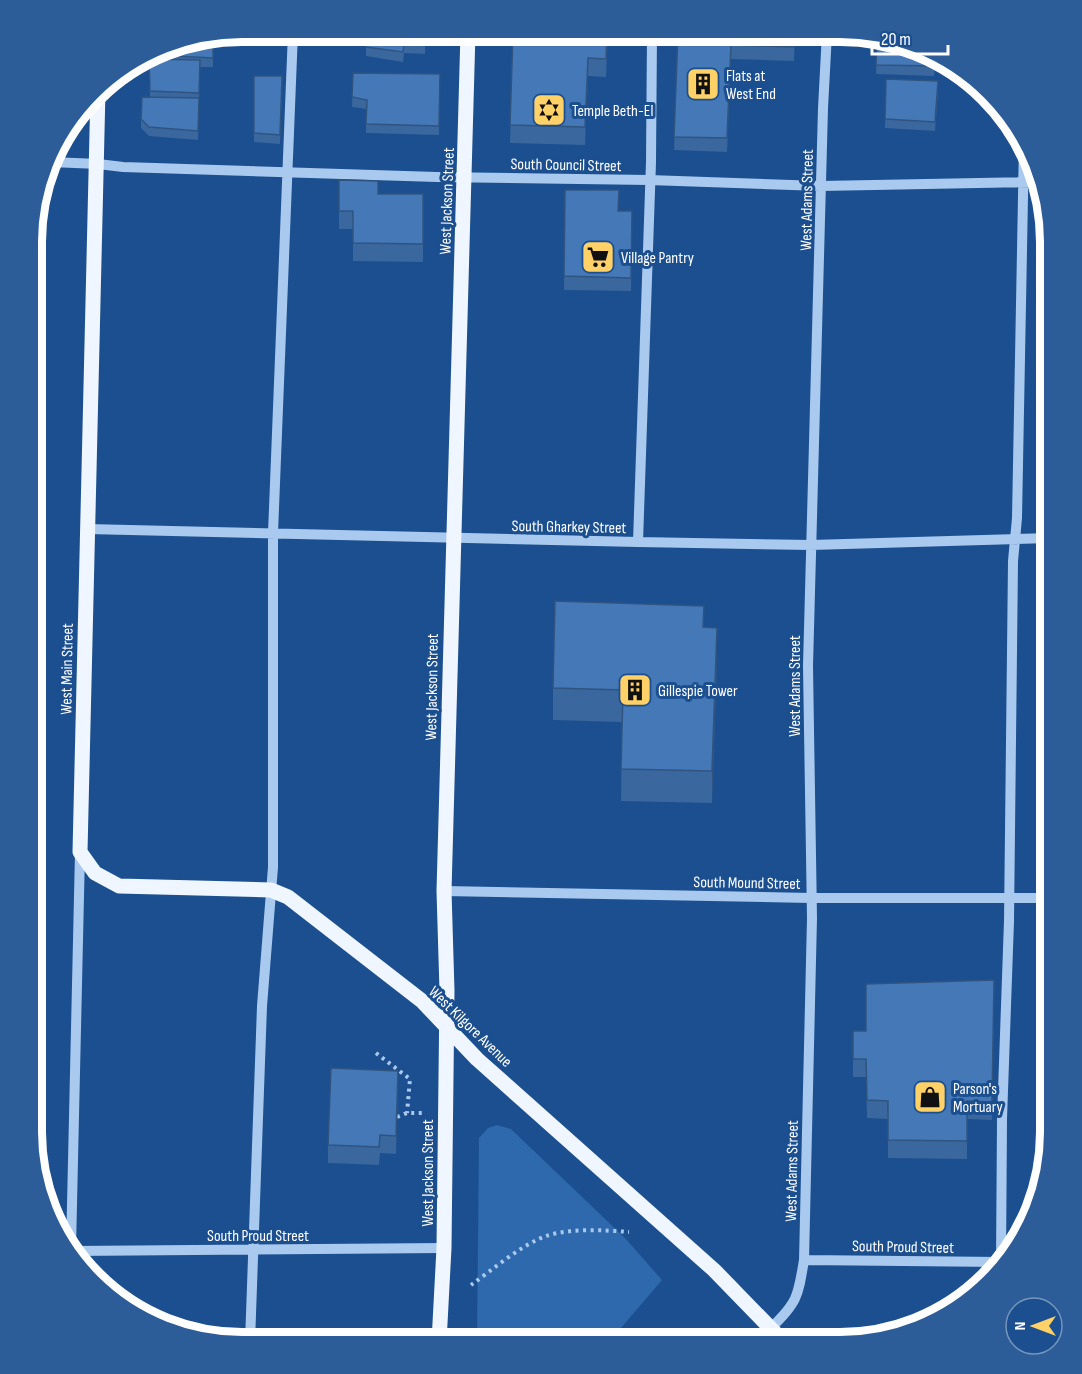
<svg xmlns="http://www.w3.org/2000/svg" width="1082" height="1374" viewBox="0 0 1082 1374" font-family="'Sofia Sans Condensed',sans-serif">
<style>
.green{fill:#2e69ad}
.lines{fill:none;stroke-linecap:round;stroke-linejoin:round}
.path{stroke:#a9c9ee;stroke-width:4;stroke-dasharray:3 4.5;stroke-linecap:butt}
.minor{stroke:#a9c9ee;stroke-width:10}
.major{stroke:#f0f6ff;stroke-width:15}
.wall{fill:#3a679d}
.shaded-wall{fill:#305480}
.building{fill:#4478b7;stroke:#305480;stroke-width:1.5}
.labels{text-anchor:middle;stroke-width:6;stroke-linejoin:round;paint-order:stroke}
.poi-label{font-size:16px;fill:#fff;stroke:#1b4f8f;text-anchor:start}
.street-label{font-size:16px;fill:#fff;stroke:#1b4f8f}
.rim{fill:none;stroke:#fff;stroke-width:8}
</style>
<rect width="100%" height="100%" fill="#1b4f8f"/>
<path class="green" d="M 497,1125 L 511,1129 L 625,1238 L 662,1280 L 609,1342 L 477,1342 L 479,1138 L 488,1128 Z"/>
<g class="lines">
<path class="path" d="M 376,1053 L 410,1079 L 407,1113
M 397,1117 L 407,1113 L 424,1113
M 471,1285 C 492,1270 521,1245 546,1236 C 570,1228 604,1230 629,1232"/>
<path class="minor" d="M 51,162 L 98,164 L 123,167 L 437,177 L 649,180 L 821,186 L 1035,182
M 87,529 L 638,542 L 811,545 L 1050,538
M 638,542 L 651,162 L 652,33
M 444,891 L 811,898 L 1050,898
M 71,1249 L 80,852
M 72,1251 L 444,1248
M 804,1260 L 1001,1262
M 1001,1262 L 1002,1119 L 1009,921 L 1013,561 L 1017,518 L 1024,143
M 771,1328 C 798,1302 798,1296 804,1260 L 812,918 L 808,666 L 823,108 L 827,33
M 250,1342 L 262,1006 L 273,867 L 273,533 L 293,32"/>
<path class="major" d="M 98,90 L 80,852 L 95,873 L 119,886 L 271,890 L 288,897 L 422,1001 L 477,1059 L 714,1270 L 784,1342
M 439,1342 L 444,1248 L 447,991 L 444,891 L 468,32"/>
</g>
<path class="wall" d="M 351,32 L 425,32 L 425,54 L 404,53 L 403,62 L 366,56 L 366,34 L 351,34 Z
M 513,32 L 608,33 L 606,77 L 588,76 L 585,145 L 510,143 Z
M 678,33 L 795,33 L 794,61 L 731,59 L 727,152 L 674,150 Z
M 213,36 L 213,67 L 200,67 L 198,140 L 149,136 L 141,128 L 141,119 L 150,97 L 149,65 L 139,64 L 139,63 L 174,43 Z
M 877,37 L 935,59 L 934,76 L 876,74 Z
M 353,73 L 440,74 L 439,135 L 366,133 L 366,109 L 352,107 Z
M 254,76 L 282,76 L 280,144 L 254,142 Z
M 886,79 L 938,91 L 935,131 L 885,128 Z
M 339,180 L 378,194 L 423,194 L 423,262 L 353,261 L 353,229 L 339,229 Z
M 565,190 L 618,211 L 632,211 L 631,291 L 564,290 Z
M 704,627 L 717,660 L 712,803 L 621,801 L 622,722 L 553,720 L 553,688 Z
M 994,980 L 992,1120 L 967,1119 L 967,1159 L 888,1158 L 888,1119 L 867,1118 L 866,1077 L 853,1077 L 853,1031 L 866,1031 Z
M 398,1088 L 396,1154 L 380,1153 L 379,1165 L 328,1163 L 328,1145 Z"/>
<path class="shaded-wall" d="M 588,58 L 588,76 L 585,145 L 585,127 Z
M 717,628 L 717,660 L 712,803 L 712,771 Z
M 398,1071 L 398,1088 L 396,1154 L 396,1136 Z"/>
<path class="building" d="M 366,32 L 425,32 L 425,45 L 404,44 L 403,52 L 366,47 Z
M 513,32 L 607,33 L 606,59 L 588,58 L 585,127 L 510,125 Z
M 678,33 L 794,33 L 794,47 L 731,45 L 727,138 L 674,137 Z
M 213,36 L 213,58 L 152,55 L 174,43 Z
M 877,37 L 934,58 L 934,66 L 876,65 Z
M 149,59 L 200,60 L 199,93 L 150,91 Z
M 353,73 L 440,74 L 439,126 L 366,124 L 367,100 L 352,97 Z
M 254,76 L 282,76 L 280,135 L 254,133 Z
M 886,79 L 938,81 L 935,122 L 885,119 Z
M 142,97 L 199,98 L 198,131 L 149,127 L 141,119 Z
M 339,180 L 378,181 L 378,194 L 423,194 L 423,244 L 353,243 L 353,211 L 339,211 Z
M 565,190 L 619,190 L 618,211 L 632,211 L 631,278 L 564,276 Z
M 555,601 L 704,606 L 703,627 L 717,628 L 712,771 L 621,769 L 623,690 L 553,688 Z
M 994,980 L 992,1102 L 967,1101 L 967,1141 L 888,1140 L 888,1101 L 867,1100 L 866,1059 L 853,1059 L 853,1031 L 866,1031 L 866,984 Z
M 331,1068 L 398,1071 L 396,1136 L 380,1135 L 379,1147 L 328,1145 Z"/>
<defs>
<g id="building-square" transform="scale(1.725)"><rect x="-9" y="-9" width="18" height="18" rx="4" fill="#ffd166" stroke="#1b4f8f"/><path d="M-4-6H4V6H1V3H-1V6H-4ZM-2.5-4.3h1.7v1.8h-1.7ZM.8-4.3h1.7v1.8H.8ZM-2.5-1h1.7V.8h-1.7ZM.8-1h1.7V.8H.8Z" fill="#111"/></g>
<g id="synagogue-square" transform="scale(1.725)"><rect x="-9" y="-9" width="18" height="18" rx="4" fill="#ffd166" stroke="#1b4f8f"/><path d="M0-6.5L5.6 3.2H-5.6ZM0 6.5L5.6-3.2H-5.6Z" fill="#111"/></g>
<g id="supermarket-square" transform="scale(1.725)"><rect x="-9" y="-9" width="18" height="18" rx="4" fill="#ffd166" stroke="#1b4f8f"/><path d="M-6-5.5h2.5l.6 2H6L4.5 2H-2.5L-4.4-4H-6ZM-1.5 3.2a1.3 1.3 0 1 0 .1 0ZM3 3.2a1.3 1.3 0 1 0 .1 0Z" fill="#111"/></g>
<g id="shop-square" transform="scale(1.725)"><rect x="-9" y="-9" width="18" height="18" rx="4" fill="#ffd166" stroke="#1b4f8f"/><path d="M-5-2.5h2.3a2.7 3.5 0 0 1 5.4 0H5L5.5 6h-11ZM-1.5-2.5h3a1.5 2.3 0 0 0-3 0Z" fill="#111"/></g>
</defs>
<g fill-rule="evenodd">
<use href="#building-square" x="703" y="84"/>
<use href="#synagogue-square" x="549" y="110"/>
<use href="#supermarket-square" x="598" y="257"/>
<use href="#building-square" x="635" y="690"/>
<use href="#shop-square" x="930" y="1097"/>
</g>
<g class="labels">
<g class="poi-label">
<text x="726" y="81">Flats at<tspan x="726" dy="18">West End</tspan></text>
<text x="572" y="116">Temple Beth-El</text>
<text x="621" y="263">Village Pantry</text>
<text x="658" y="696">Gillespie Tower</text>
<text x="953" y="1094">Parson's<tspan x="953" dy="18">Mortuary</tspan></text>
</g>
<g class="street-label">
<text transform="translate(566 164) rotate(1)" y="6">South Council Street</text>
<text transform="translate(806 200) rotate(-89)" y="6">West Adams Street</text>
<text transform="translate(446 201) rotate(-88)" y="6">West Jackson Street</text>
<text transform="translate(569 526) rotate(1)" y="6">South Gharkey Street</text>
<text transform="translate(66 669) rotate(-89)" y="6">West Main Street</text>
<text transform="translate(794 686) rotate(-90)" y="6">West Adams Street</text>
<text transform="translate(431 687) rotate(-89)" y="6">West Jackson Street</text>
<text transform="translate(747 882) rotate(1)" y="6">South Mound Street</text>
<text transform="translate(471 1026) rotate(44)" y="6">West Kilgore Avenue</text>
<text transform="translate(791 1171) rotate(-89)" y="6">West Adams Street</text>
<text transform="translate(427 1173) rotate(-90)" y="6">West Jackson Street</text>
<text x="258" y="1241">South Proud Street</text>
<text transform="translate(903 1246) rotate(1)" y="6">South Proud Street</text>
</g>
</g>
<path d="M0 0H1082V1374H0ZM242 42H840A200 200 0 0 1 1040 242V1132A200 200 0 0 1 840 1332H242A200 200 0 0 1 42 1132V242A200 200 0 0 1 242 42Z" fill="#2d5d98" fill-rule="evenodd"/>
<path class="rim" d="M242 42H840A200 200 0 0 1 1040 242V1132A200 200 0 0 1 840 1332H242A200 200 0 0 1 42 1132V242A200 200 0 0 1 242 42Z"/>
<g transform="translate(1034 1326) rotate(270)"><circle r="28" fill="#1b4f8f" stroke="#7695bc" stroke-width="1.5"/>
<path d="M0-4.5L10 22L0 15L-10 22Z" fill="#ffd166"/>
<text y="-9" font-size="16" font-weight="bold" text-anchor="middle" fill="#ffffff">N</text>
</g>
<path d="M872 45v9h76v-9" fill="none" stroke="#ffffff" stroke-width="3"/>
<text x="881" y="45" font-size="18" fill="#ffffff" stroke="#1b4f8f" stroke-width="4.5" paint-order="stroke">20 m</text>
</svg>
